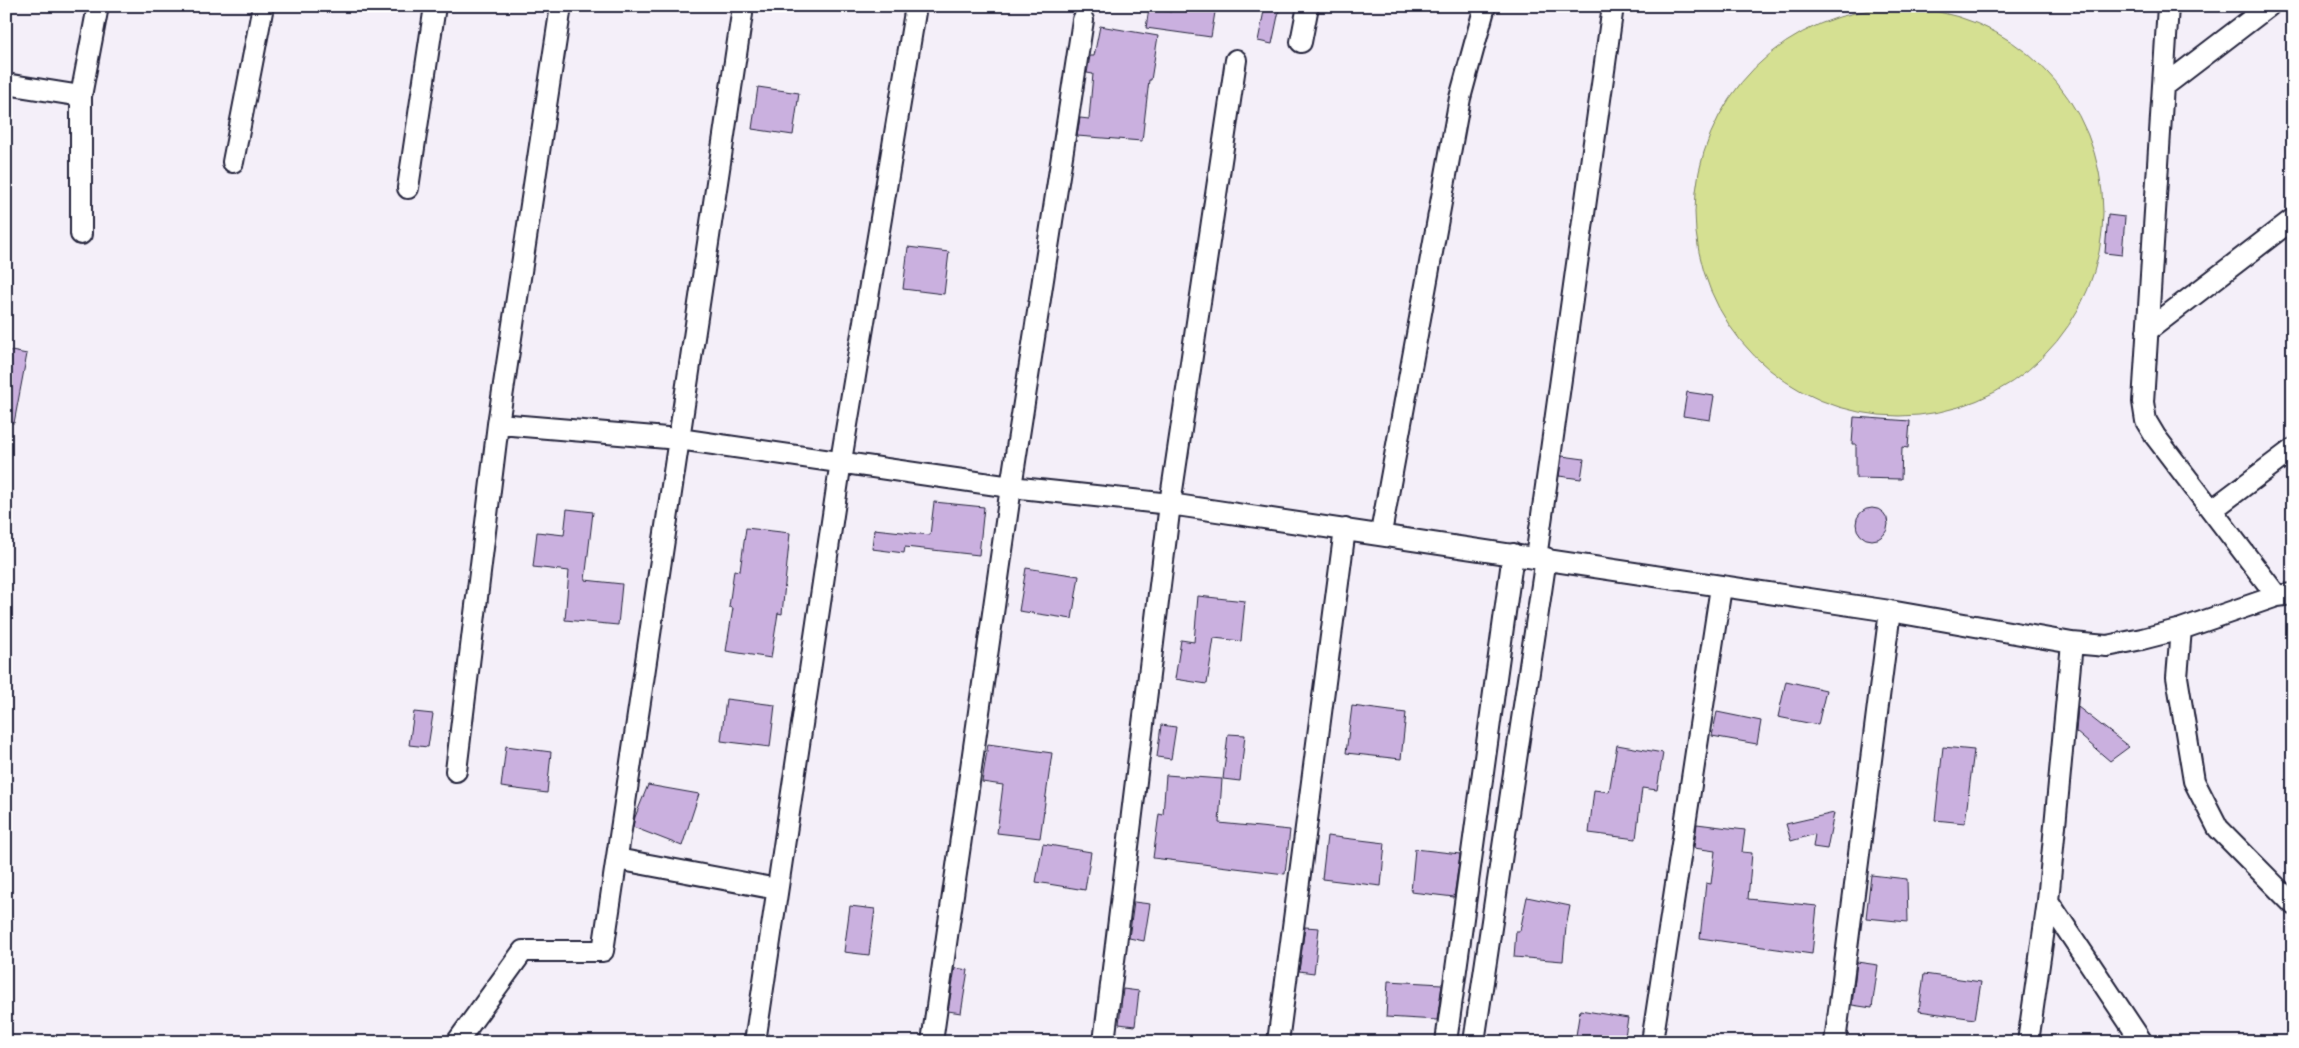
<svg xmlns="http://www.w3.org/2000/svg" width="2299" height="1048" viewBox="0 0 2299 1048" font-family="Mynerve,sans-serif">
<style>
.green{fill:#d5e092;stroke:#7c8166}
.building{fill:#cab0df;stroke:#22223b}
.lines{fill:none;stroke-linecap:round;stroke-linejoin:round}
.minor-casing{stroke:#22223b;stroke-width:24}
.minor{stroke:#fff;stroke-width:20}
</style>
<rect width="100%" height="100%" fill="#f4eff9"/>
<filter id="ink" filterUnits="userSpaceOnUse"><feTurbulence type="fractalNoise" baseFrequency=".02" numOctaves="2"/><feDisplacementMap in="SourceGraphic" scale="10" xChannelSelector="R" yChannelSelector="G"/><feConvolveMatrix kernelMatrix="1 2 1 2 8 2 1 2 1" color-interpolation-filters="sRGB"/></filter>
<g filter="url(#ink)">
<path class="green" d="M1695 212a204 204 0 1 1 408 0a204 204 0 1 1-408 0Z"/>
<path class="building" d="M 1172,6 L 1216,6 L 1211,37 L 1146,28 L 1149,8 L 1171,12 Z
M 1265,6 L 1280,6 L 1272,44 L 1258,41 Z
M 1100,26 L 1158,36 L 1151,80 L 1149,80 L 1142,141 L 1077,136 L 1080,118 L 1089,119 L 1093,74 L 1087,73 L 1090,56 L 1094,56 Z
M 758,87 L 799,93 L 793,135 L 752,129 Z
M 2108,215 L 2125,217 L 2122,255 L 2105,253 Z
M 908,247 L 949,252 L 944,294 L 903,289 Z
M 6,350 L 27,354 L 14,423 L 6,422 Z
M 1687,392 L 1714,396 L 1710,420 L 1683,416 Z
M 1854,417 L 1910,421 L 1908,448 L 1902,447 L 1901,479 L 1856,478 L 1856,444 L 1852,444 Z
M 1562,456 L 1584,459 L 1581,479 L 1559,476 Z
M 934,502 L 984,507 L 979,555 L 905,547 L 904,553 L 872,549 L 874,529 L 930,535 Z
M1856 524a16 16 0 1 1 32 0a16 16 0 1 1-32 0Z
M 567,509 L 593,512 L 585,580 L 622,584 L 618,625 L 565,620 L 569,571 L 533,567 L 537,532 L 564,535 Z
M 746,528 L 790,533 L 782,614 L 778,613 L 771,658 L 726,651 L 733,608 L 729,607 L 734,570 L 740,571 Z
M 1026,568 L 1079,576 L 1072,619 L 1019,611 Z
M 1198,596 L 1245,601 L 1241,641 L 1214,638 L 1207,684 L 1175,679 L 1181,640 L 1194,642 Z
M 1786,681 L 1826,690 L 1818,725 L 1778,717 Z
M 726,699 L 775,705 L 770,747 L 721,741 Z
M 1352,706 L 1406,713 L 1401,759 L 1346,753 Z
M 2078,707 L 2129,747 L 2110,761 L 2076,732 Z
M 414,712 L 433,714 L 428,747 L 409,745 Z
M 1717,712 L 1761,721 L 1757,744 L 1712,736 Z
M 1161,725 L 1176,727 L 1171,759 L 1157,757 Z
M 1228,734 L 1245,735 L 1240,781 L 1223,779 Z
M 988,744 L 1052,753 L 1040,838 L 997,833 L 1003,785 L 982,782 Z
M 1617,745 L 1663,753 L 1657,790 L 1642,788 L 1636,839 L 1589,833 L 1594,790 L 1609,792 Z
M 506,746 L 551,752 L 547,793 L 501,787 Z
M 1943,747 L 1974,750 L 1965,823 L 1935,820 Z
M 1166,775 L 1222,779 L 1219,823 L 1290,830 L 1285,874 L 1153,858 L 1159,814 L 1163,815 Z
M 648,785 L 699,794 L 682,846 L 633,827 L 635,817 Z
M 1834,813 L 1827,849 L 1813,847 L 1815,834 L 1791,841 L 1786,824 Z
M 1697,824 L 1745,830 L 1742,852 L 1752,853 L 1748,899 L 1817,906 L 1812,954 L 1700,938 L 1706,883 L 1711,884 L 1715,851 L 1694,848 Z
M 1327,836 L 1385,843 L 1381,886 L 1322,879 Z
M 1043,844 L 1091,852 L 1085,890 L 1036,882 Z
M 1415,849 L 1460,854 L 1454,897 L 1411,892 Z
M 1871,875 L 1907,879 L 1908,922 L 1866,918 Z
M 1527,897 L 1570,906 L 1566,927 L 1563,961 L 1514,957 L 1516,931 L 1520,931 Z
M 1134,902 L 1150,904 L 1144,941 L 1129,938 Z
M 850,906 L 875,909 L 869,955 L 844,952 Z
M 1305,927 L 1319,928 L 1314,973 L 1299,971 Z
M 1857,962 L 1878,965 L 1872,1008 L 1852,1005 Z
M 955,968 L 968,970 L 961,1013 L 948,1011 Z
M 1924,974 L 1981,982 L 1975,1019 L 1919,1011 Z
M 1388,981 L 1442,984 L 1437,1020 L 1386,1017 Z
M 1123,989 L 1139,991 L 1135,1026 L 1119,1024 Z
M 1580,1010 L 1628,1018 L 1624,1042 L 1575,1042 Z"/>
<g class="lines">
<g class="minor-casing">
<path id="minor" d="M 2168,6 L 2143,402 L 2146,421 L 2155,436 L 2277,596
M 1301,42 L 1308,6
M 6,84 L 81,96
M 2163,87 L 2269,6
M 233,162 L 263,6
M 408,188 L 435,6
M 81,234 L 81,96 L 98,6
M 2147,331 L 2293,219
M 498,424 L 679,439 L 1011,487 L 1170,504 L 1890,611 L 2072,643 L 2107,646 L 2142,639 L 2181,629 L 2277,596 L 2293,594
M 2212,510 L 2293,449
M 1381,533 L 1460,98 L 1485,6
M 1536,558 L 1613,6
M 2181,629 L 2177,677 L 2194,781 L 2218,828 L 2293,904
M 456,771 L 498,424 L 561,6
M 617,859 L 777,889
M 2048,901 L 2142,1042
M 457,1042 L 523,951 L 603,951 L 742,14
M 755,1042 L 841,461 L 916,6
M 932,1042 L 1011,487 L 1083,20
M 1104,1042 L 1170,504 L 1236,60
M 1278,1042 L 1345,529
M 1446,1042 L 1513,554
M 1474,1042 L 1546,558
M 1652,1042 L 1721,587
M 1835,1042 L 1890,611
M 2028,1042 L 2048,901 L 2072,643"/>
</g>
<use href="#minor" class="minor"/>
</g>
</g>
<rect width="2299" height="1048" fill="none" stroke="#fff" stroke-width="25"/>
<rect x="12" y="12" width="2274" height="1023" fill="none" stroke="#22223b" stroke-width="2" filter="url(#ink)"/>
</svg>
